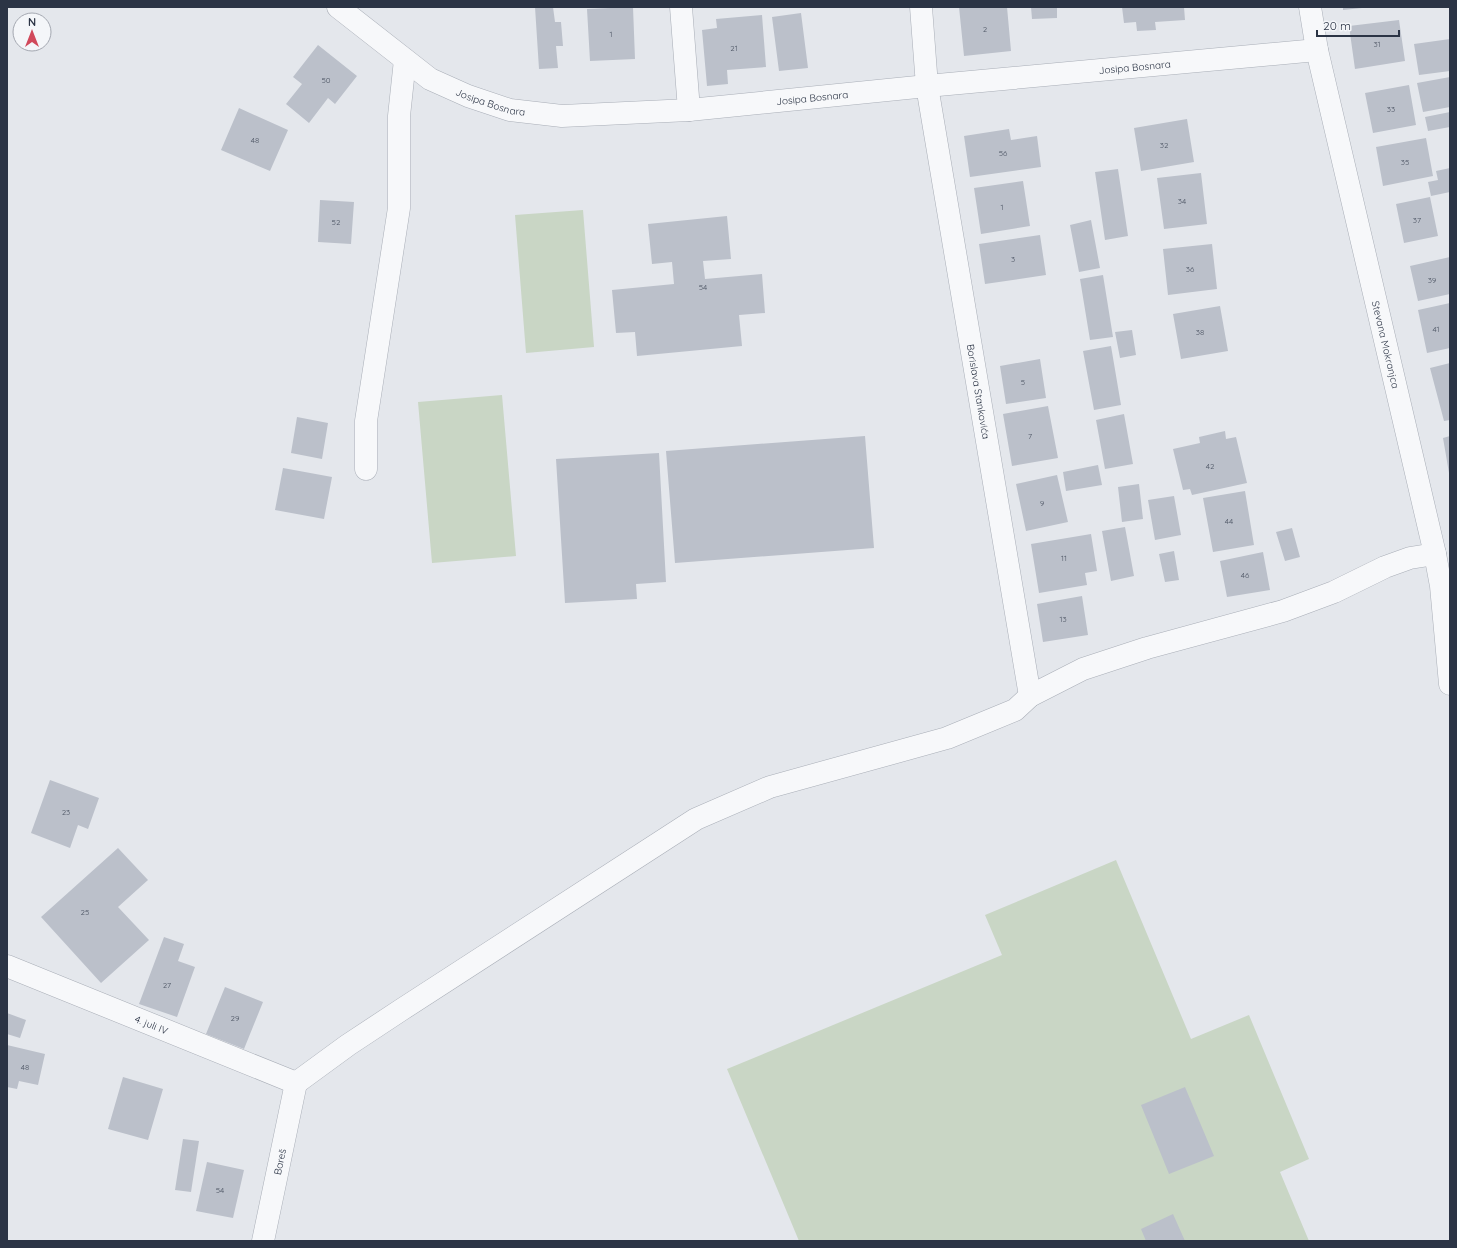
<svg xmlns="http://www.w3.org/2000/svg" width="1457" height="1248" viewBox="0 0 1457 1248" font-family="Quicksand,sans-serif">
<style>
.green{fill:#c9d6c5}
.building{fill:#bbc0ca}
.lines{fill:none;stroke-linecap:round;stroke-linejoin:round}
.minor-casing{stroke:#a9aeb7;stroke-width:23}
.minor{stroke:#f7f8fa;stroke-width:22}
.labels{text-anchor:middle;stroke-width:3.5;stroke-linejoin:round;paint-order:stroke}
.number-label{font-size:8px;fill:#4f5766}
.street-label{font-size:10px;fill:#2b3445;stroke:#f4f6f9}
</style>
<rect width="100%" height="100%" fill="#e4e7ec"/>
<path class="green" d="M 583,210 L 594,347 L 526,353 L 515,215 Z
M 502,395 L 516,556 L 432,563 L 418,402 Z
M 1116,860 L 1191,1039 L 1249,1015 L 1309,1159 L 1280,1172 L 1309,1241 L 799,1241 L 727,1069 L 1002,955 L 985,915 Z"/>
<path class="building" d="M 535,7 L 553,7 L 555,22 L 561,22 L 563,46 L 556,46 L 558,68 L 539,69 Z
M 633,7 L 635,59 L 590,61 L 587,9 Z
M 959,7 L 1007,7 L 1011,51 L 964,56 Z
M 1031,7 L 1057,7 L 1057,18 L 1032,19 Z
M 1122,7 L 1184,7 L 1185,20 L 1155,22 L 1156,30 L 1137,31 L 1136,22 L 1124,23 Z
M 1343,7 L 1362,7 L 1362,8 L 1343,10 Z
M 801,13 L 808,68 L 779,71 L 772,17 Z
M 762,15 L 766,67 L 727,70 L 728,84 L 707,86 L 702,30 L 717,28 L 716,19 Z
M 1399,20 L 1405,61 L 1355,69 L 1349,26 Z
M 1450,39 L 1450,71 L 1419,75 L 1414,44 Z
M 318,45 L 357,76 L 335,104 L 328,98 L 309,123 L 286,104 L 302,84 L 293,77 Z
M 1450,77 L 1450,107 L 1423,112 L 1417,83 Z
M 1409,85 L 1416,125 L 1373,133 L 1365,93 Z
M 239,108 L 288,130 L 270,171 L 221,150 Z
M 1450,112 L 1450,127 L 1428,131 L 1425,117 Z
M 1187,119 L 1194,162 L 1141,171 L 1134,128 Z
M 1009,129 L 1011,140 L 1037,136 L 1041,167 L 970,177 L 964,136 Z
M 1426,138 L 1433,176 L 1383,186 L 1376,147 Z
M 1450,168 L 1450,192 L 1431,196 L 1428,182 L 1438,180 L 1436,171 Z
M 1118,169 L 1128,236 L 1105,240 L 1095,172 Z
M 1201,173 L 1207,224 L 1164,229 L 1157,178 Z
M 1023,181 L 1030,226 L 981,234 L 974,188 Z
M 1430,197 L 1438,236 L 1404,243 L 1396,204 Z
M 320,200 L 354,202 L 351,244 L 318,242 Z
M 727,216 L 731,259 L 703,261 L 705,279 L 762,274 L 765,313 L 739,315 L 742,346 L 637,356 L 635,332 L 616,333 L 612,290 L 674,284 L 672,262 L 652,264 L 648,224 Z
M 1091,220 L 1100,268 L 1079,272 L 1070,225 Z
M 1040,235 L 1046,275 L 985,284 L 979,244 Z
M 1212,244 L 1217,289 L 1168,295 L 1163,249 Z
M 1450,257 L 1450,294 L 1418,301 L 1410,266 Z
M 1103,275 L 1113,337 L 1090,340 L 1080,279 Z
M 1450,303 L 1450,348 L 1427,353 L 1418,310 Z
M 1220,306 L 1228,351 L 1181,359 L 1173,314 Z
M 1132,330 L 1136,355 L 1120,358 L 1115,332 Z
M 1111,346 L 1121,405 L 1094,410 L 1083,351 Z
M 1040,359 L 1046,398 L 1006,404 L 1000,366 Z
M 1450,363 L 1450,420 L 1444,421 L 1430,368 Z
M 1048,406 L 1058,458 L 1012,466 L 1003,414 Z
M 1124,414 L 1133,464 L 1105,469 L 1096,420 Z
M 297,417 L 328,423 L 322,459 L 291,453 Z
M 1225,431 L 1226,439 L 1236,437 L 1247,483 L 1192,495 L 1190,489 L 1183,490 L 1173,449 L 1200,443 L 1199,437 Z
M 865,436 L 874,548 L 675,563 L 666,451 Z
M 1450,436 L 1450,473 L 1449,473 L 1443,438 Z
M 659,453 L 666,582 L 636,584 L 637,599 L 565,603 L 556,459 Z
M 1098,465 L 1102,485 L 1066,491 L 1063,472 Z
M 283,468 L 332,477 L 324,519 L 275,510 Z
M 1057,475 L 1068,522 L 1026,531 L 1016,484 Z
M 1139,484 L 1143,519 L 1122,522 L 1118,487 Z
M 1245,491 L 1254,545 L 1213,552 L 1203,498 Z
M 1174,496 L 1181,535 L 1155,540 L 1148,500 Z
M 1125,527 L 1134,576 L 1111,581 L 1102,531 Z
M 1292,528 L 1300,557 L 1285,561 L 1276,532 Z
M 1091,534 L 1097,571 L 1085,573 L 1087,585 L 1039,593 L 1031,544 Z
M 1174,551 L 1179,580 L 1165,582 L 1159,554 Z
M 1263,552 L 1270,590 L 1227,597 L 1220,561 Z
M 1082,596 L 1088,635 L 1043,642 L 1037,604 Z
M 50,780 L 99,798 L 88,829 L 78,825 L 70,848 L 31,833 Z
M 118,848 L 148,880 L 118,907 L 149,940 L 101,983 L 41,917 Z
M 164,937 L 184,944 L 178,961 L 195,967 L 177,1017 L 139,1004 Z
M 225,987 L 263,1002 L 244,1049 L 206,1034 Z
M 7,1013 L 26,1020 L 20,1038 L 7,1034 Z
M 7,1045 L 45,1054 L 38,1085 L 19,1081 L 17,1089 L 7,1087 Z
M 123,1077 L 163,1089 L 148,1140 L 108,1129 Z
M 1185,1087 L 1214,1156 L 1169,1174 L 1141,1105 Z
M 183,1139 L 199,1141 L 191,1192 L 175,1190 Z
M 207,1162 L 244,1170 L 233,1218 L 196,1211 Z
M 1173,1214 L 1185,1241 L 1146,1241 L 1141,1229 Z"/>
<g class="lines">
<g class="minor-casing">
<g id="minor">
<path id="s1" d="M 338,7 L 430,79 L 468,96 L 510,110 L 562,116 L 689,110 L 927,86 L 1317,50"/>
<path d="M 681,7 L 689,110"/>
<path id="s2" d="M 921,7 L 927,86 L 1030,696"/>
<path id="s3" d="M 1310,7 L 1317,50 L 1435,554 L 1441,586 L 1450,684"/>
<path d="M 366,469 L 366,421 L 399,208 L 399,116 L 405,60"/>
<path id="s4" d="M 7,966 L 296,1083"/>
<path d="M 296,1083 L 348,1045 L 401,1010 L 696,819 L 770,787 L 947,738 L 1015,710 L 1030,696 L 1083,669 L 1147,648 L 1283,611 L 1334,592 L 1385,567 L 1410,558 L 1435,554"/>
<path id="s5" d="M 263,1241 L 296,1083"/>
</g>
</g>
<use href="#minor" class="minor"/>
</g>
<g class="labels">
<g class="number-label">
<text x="985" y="32">2</text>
<text x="611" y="37">1</text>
<text x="1377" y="47">31</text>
<text x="734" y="51">21</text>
<text x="326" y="83">50</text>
<text x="1391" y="112">33</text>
<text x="255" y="143">48</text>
<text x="1164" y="148">32</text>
<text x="1003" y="156">56</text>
<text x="1405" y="165">35</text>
<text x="1182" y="204">34</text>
<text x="1002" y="210">1</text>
<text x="1417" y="223">37</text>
<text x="336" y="225">52</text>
<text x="1013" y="262">3</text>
<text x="1190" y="272">36</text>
<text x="1432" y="283">39</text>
<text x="703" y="290">54</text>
<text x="1436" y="332">41</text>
<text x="1200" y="335">38</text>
<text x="1023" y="385">5</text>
<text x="1030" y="439">7</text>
<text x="1210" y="469">42</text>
<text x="1042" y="506">9</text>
<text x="1229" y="524">44</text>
<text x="1064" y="561">11</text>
<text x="1245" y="578">46</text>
<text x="1063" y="622">13</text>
<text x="66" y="815">23</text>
<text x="85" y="915">25</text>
<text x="167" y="988">27</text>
<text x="235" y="1021">29</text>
<text x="25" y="1070">48</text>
<text x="220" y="1193">54</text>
</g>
<g class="street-label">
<text dy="4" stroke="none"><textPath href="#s1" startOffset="830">Josipa Bosnara</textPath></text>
<text dy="4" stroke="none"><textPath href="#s1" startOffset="506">Josipa Bosnara</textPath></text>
<text dy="4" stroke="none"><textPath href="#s1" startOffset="182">Josipa Bosnara</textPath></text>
<text dy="4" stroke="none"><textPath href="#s3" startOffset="346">Stevana Mokranjca</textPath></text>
<text dy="4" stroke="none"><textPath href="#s2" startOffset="389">Borislava Stankovića</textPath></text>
<text dy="4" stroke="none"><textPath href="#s4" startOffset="156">4. juli IV</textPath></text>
<text dy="4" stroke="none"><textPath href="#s5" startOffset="81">Bareš</textPath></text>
</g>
</g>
<rect width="1457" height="1248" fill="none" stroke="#2b3445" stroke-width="16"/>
<g transform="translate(32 32)"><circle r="19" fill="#f4f6f9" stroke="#a4a8b1"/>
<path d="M0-3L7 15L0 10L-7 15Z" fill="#d1495b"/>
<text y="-6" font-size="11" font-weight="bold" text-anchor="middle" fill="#2b3445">N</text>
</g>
<path d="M1317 30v6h82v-6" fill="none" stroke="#2b3445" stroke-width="2"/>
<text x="1323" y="30" font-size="12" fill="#2b3445" stroke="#f4f6f9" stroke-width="3" paint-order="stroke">20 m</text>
</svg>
